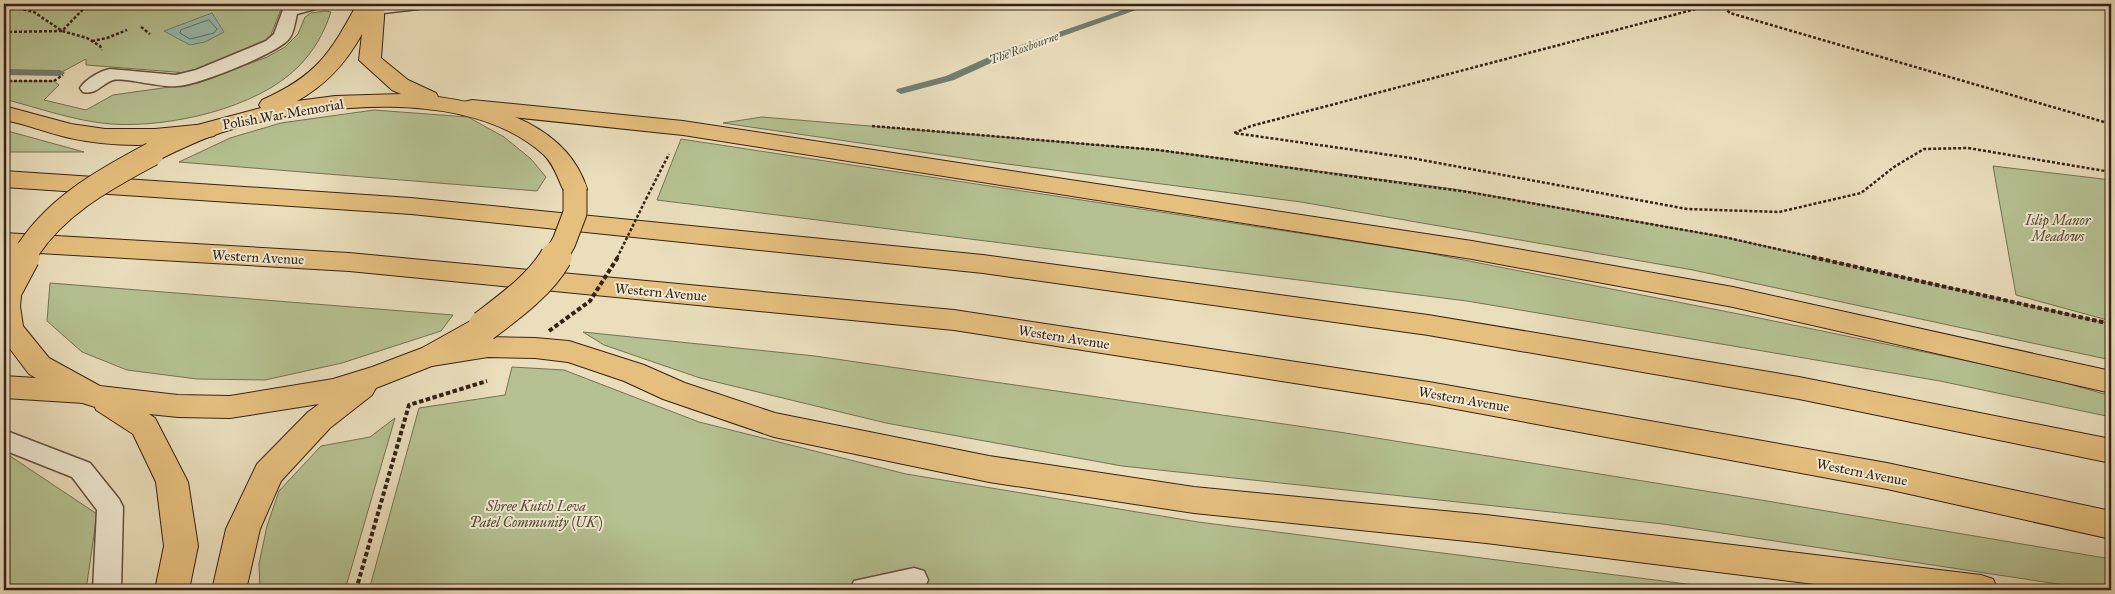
<svg xmlns="http://www.w3.org/2000/svg" width="2115" height="594" viewBox="0 0 2115 594" font-family="'IM FELL Great Primer',serif">
<style>
.green{fill:#b5c192;stroke:#767154}
.water{fill:#98bcae;stroke:#717e71}
.lines{fill:none;stroke-linecap:round;stroke-linejoin:round}
.shore{stroke:#686e62;stroke-width:1}
.stream{fill:#717e71;fill-rule:evenodd}
.service-casing{stroke:#64503f;stroke-width:3}
.primary-casing{stroke:#372115;stroke-width:2}
.trunk-casing{stroke:#372115;stroke-width:2}
.path-far1{stroke:#372115;stroke-width:2.5;stroke-dasharray:3 2;stroke-linecap:butt}
.path{stroke:#372115;stroke-width:4;stroke-dasharray:4.5 2.5;stroke-linecap:butt}
.service{fill:#f1ead3;fill-rule:evenodd}
.primary{fill:#e5bf7e;fill-rule:evenodd}
.trunk{fill:#e5bf7e;fill-rule:evenodd}
.primary-bridge-far1-casing{stroke:#372115;stroke-width:25;stroke-linecap:butt}
.primary-bridge-casing{stroke:#372115;stroke-width:33;stroke-linecap:butt}
.path-bridge-far1{stroke:#372115;stroke-width:2.5;stroke-dasharray:3 2;stroke-linecap:butt}
.path-bridge{stroke:#372115;stroke-width:4;stroke-dasharray:4.5 2.5;stroke-linecap:butt}
.primary-bridge-far1{stroke:#e5bf7e;stroke-width:23}
.primary-bridge{stroke:#e5bf7e;stroke-width:31}
.labels{text-anchor:middle;stroke-width:4;stroke-linejoin:round;paint-order:stroke}
.far-water-label{font-size:12px;font-style:italic;fill:#545043;stroke:#f1ead3}
.street-label{font-size:14px;fill:#372115;stroke:#f1ead3}
.park-label{font-size:14px;font-style:italic;fill:#564934;stroke:#f1ead3}
</style>
<rect width="100%" height="100%" fill="#eadebc"/>
<filter id="stains"><feTurbulence type="fractalNoise" baseFrequency=".004" numOctaves="4"/><feColorMatrix values="0 0 0 0 .2 0 0 0 0 .09 0 0 0 0 .02 0 0 0 .5 -.17"/></filter>
<radialGradient id="worn" r=".72"><stop offset=".6" stop-color="#630" stop-opacity="0"/><stop offset="1" stop-color="#630" stop-opacity=".3"/></radialGradient>
<path class="green" d="M 4,4 L 283,4 L 269,40 L 210,66 L 187,73 L 86,65 L 86,59 L 60,73 L 4,72 Z
M 325,11 L 331,12 C 324,33 314,51 298,67 C 256,109 168,128 111,124 C 74,121 39,108 4,99 L 4,81 L 54,81 L 59,85 L 44,100 L 86,110 L 113,95 L 198,83 L 267,57 L 285,47 L 298,34 L 305,17 L 311,13 Z
M 374,110 L 468,117 L 504,137 L 531,159 L 546,177 L 537,191 L 179,162 L 230,138 L 281,123 Z
M 762,117 L 1158,150 L 1454,189 L 1724,237 L 2111,324 L 2111,360 L 1693,270 L 1301,202 L 976,160 L 723,123 Z
M 4,130 L 84,152 L 4,152 Z
M 681,139 L 1423,252 L 1759,318 L 2045,377 L 2111,396 L 2111,417 L 1940,381 L 1467,301 L 657,200 Z
M 1993,166 L 2111,180 L 2111,321 L 2016,295 Z
M 50,283 L 453,315 L 441,331 L 342,363 L 265,380 L 197,379 L 127,370 L 82,352 L 47,321 Z
M 583,332 L 815,356 L 1339,432 L 1761,500 L 2111,559 L 2111,590 L 2097,590 L 1663,524 L 1122,466 L 886,423 L 700,378 L 604,345 Z
M 512,367 L 564,370 L 699,422 L 906,474 L 1198,522 L 1734,590 L 369,590 L 419,408 L 505,395 Z
M 395,418 L 345,590 L 260,590 L 259,564 L 267,526 L 279,491 L 321,446 L 370,437 Z
M 4,452 L 97,514 L 86,590 L 4,590 Z"/>
<path class="water" d="M 212,13 L 224,32 L 205,42 L 190,45 L 164,31 Z"/>
<g class="lines">
<path class="shore" d="M 209,20 L 217,29 L 214,33 L 190,39 L 180,33 L 181,30 Z"/>
<path class="stream" d="M 1140,4 L 1153,4 L 1004,57 L 954,80 L 901,94 L 896,91 L 897,89 L 946,76 L 998,53 Z
M 4,69 L 60,70 L 65,73 L 60,76 L 4,75 Z"/>
<g class="service-casing">
<path id="service" d="M 296,4 L 321,4 L 319,8 L 297,14 C 295,22 294,33 289,39 C 276,54 198,85 177,86 C 162,88 124,77 113,80 C 101,84 97,95 83,92 L 80,88 C 86,79 100,71 110,69 L 176,75 L 196,70 L 266,41 L 274,34 L 284,7 Z
M 377,4 L 426,4 L 424,8 L 418,9 L 375,14 L 369,13 L 367,9 L 369,5 Z
M 4,430 L 90,463 L 119,499 L 123,507 L 121,590 L 93,590 L 97,510 L 72,477 L 4,450 Z
M 914,568 L 924,571 L 928,580 L 924,589 L 919,590 L 850,590 L 854,581 Z"/>
</g>
<g class="primary-casing">
<path id="primary" d="M 357,4 L 385,4 L 381,58 L 408,80 L 436,93 L 438,97 C 497,105 568,127 587,189 L 584,195 L 575,197 L 566,195 C 558,181 556,167 544,155 C 469,86 313,103 223,132 C 201,139 181,149 160,159 L 152,161 L 144,159 L 140,154 L 144,149 L 201,124 L 261,108 L 259,105 L 262,100 C 316,76 330,54 357,4 ZM 362,34 L 359,60 L 392,90 L 401,94 L 335,96 L 297,101 C 326,85 346,63 362,34 Z
M 8,278 L 18,280 L 22,287 L 20,306 L 23,326 L 49,358 L 100,386 L 178,395 L 230,396 L 333,379 L 372,367 L 422,348 L 474,319 L 484,316 L 494,319 L 498,326 L 494,333 L 442,362 L 376,388 L 372,395 L 330,428 L 281,481 L 260,529 L 246,590 L 212,590 L 226,529 L 257,464 L 308,412 L 319,404 L 230,418 L 178,417 L 149,414 L 155,418 L 188,482 L 198,546 L 189,590 L 155,590 L 164,546 L 156,482 L 133,434 L 96,410 L 95,407 L 73,400 L 29,374 L 4,341 L 4,279 Z"/>
</g>
<g class="trunk-casing">
<path id="trunk" d="M 472,100 L 683,121 L 1472,241 L 1733,287 L 2111,371 L 2111,393 L 1733,307 L 1472,259 L 683,135 L 464,112 L 461,107 L 464,102 Z
M 4,106 L 71,124 L 105,129 L 155,129 L 206,124 L 214,126 L 218,131 L 214,136 C 169,147 116,148 70,138 C 48,133 26,124 4,120 Z
M 4,171 L 411,198 L 983,255 L 1428,315 L 1799,377 L 2111,439 L 2111,463 L 1799,399 L 1428,335 L 983,273 L 411,214 L 4,187 Z
M 4,233 L 349,253 L 954,310 L 1429,382 L 1887,463 L 2111,511 L 2111,539 L 1887,489 L 1429,404 L 954,330 L 349,271 L 4,251 Z
M 488,337 L 535,338 L 569,341 L 644,365 L 685,383 L 775,413 L 989,456 L 1194,487 L 1486,515 L 1981,575 L 1993,579 L 1998,590 L 1863,590 L 1486,543 L 1194,513 L 989,482 L 774,437 L 663,399 L 624,381 L 568,362 L 535,358 L 488,357 L 432,366 L 422,362 L 418,355 L 422,348 Z
M 4,376 L 84,381 L 95,384 L 99,392 L 95,400 L 84,403 L 4,398 Z"/>
</g>
<path class="path-far1" d="M 220,4 L 224,7
M 1715,4 L 1251,126 L 1234,133 L 1411,158 L 1687,209 L 1779,212 L 1861,193 L 1894,167 L 1924,149 L 1968,148 L 2111,172
M 1720,4 L 1730,13 L 2111,124
M 4,5 L 34,12 L 62,31 L 87,38 L 100,46 L 102,50
M 141,27 L 150,34
M 4,32 L 62,31 L 88,4
M 92,41 L 107,38 L 127,30
M 4,81 L 54,81 L 63,75
M 872,126 L 1158,150 L 1468,192 L 1724,237 L 1817,258
M 646,199 L 669,154"/>
<path class="path" d="M 1812,257 L 2111,324
M 356,590 L 409,405 L 487,381"/>
<use href="#service" class="service"/>
<use href="#primary" class="primary"/>
<use href="#trunk" class="trunk"/>
<g class="primary-bridge-far1-casing">
<path id="primary-bridge-far1" d="M 23,258 C 52,208 103,180 152,154
M 555,258 L 564,242 L 575,213 L 575,189"/>
</g>
<g class="primary-bridge-casing">
<path id="primary-bridge" d="M 8,287 L 24,257
M 484,326 C 509,307 540,285 556,257"/>
</g>
<path class="path-bridge-far1" d="M 617,258 L 646,199"/>
<path class="path-bridge" d="M 549,331 L 590,301 L 618,257"/>
<use href="#primary-bridge-far1" class="primary-bridge-far1"/>
<use href="#primary-bridge" class="primary-bridge"/>
</g>
<g class="labels">
<g class="far-water-label">
<text transform="translate(1024 48) rotate(-20)" y="4">The Roxbourne</text>
</g>
<g class="street-label">
<text transform="translate(283 114) rotate(-10)" y="5">Polish War Memorial</text>
<text transform="translate(258 257) rotate(3)" y="5">Western Avenue</text>
<text transform="translate(661 292) rotate(5)" y="5">Western Avenue</text>
<text transform="translate(1064 337) rotate(9)" y="5">Western Avenue</text>
<text transform="translate(1464 399) rotate(10)" y="5">Western Avenue</text>
<text transform="translate(1862 472) rotate(11)" y="5">Western Avenue</text>
</g>
<g class="park-label">
<text x="2058" y="225">Islip Manor<tspan x="2058" dy="16">Meadows</tspan></text>
<text x="536" y="511">Shree Kutch Leva<tspan x="536" dy="16">Patel Community (UK)</tspan></text>
</g>
</g>
<rect width="2115" height="594" fill="none" stroke="#eadebc" stroke-width="20"/>
<rect x="5" y="5" width="2105" height="584" fill="none" stroke="#372115" stroke-width="2.5"/>
<rect x="10" y="10" width="2095" height="574" fill="none" stroke="#372115"/>
<rect width="100%" height="100%" filter="url(#stains)"/>
<rect width="100%" height="100%" fill="url(#worn)"/>
</svg>
